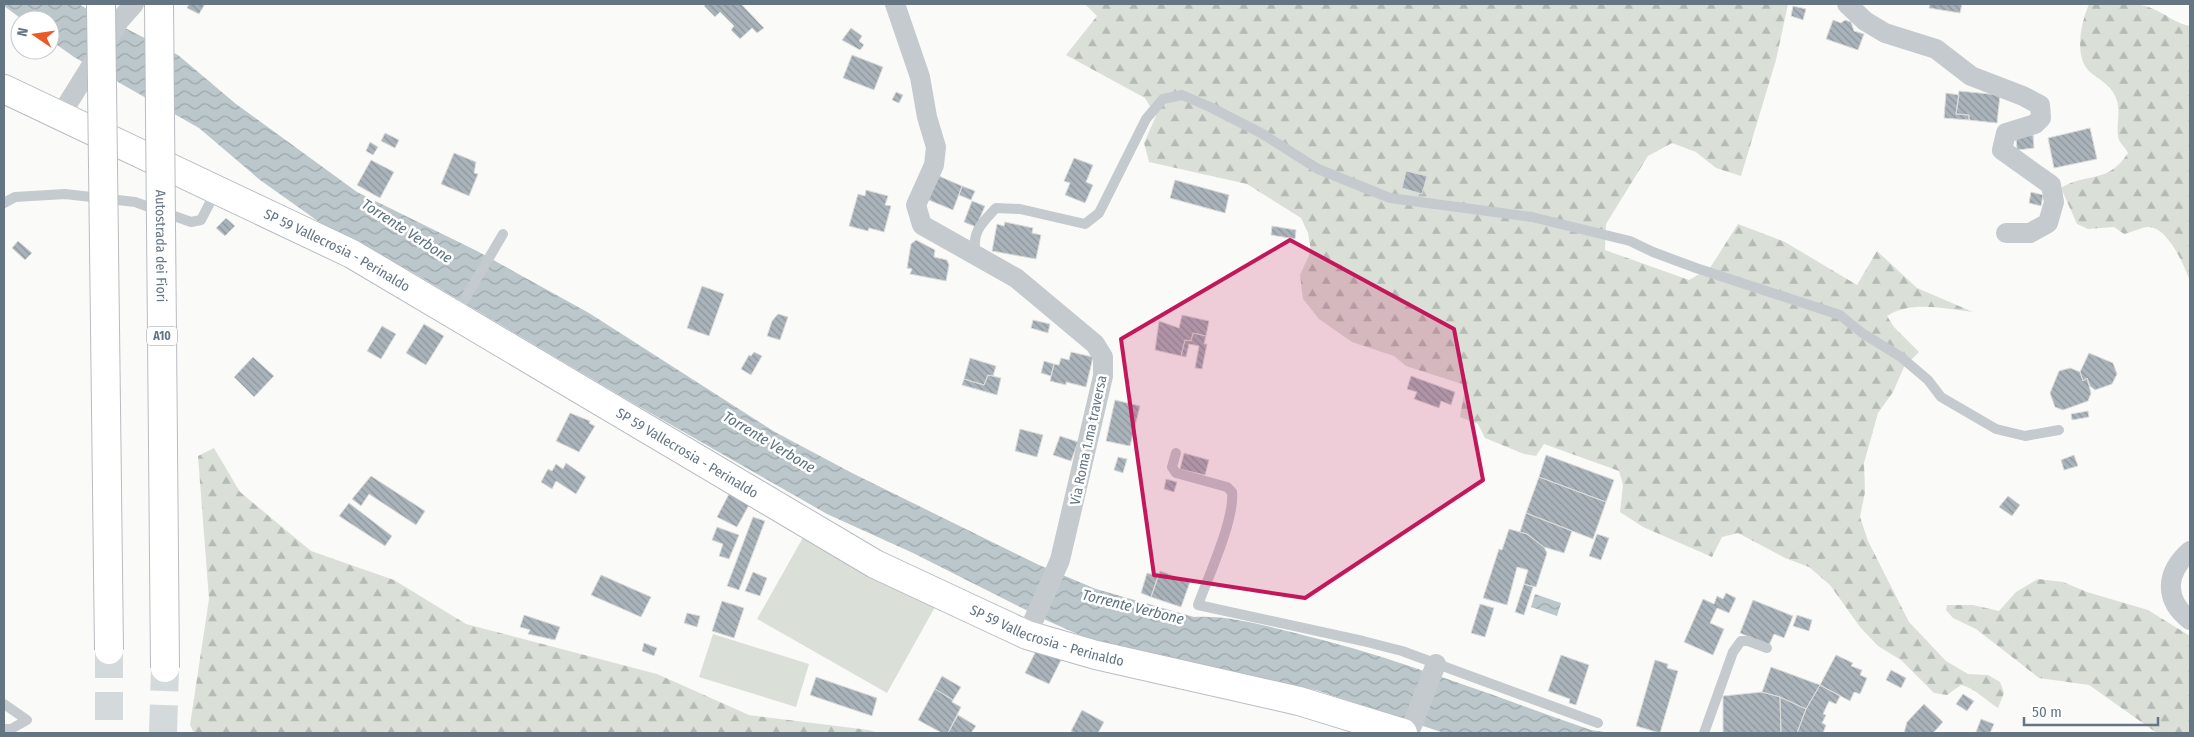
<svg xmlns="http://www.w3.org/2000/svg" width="2194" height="737" viewBox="0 0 2194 737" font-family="'Fira Sans Condensed',sans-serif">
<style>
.forest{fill:url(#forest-firs)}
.garden{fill:#dae0d7}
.water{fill:url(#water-waves)}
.building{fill:url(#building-back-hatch);stroke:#dcdcda}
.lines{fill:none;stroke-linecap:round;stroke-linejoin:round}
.motorway-tunnel{stroke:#d4d9db;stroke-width:28;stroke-dasharray:28 14;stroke-linecap:butt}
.secondary-casing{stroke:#b8bdc2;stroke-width:30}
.service{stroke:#c5cace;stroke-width:10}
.minor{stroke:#c5cace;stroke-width:20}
.secondary{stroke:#fff;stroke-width:28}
.motorway-bridge-casing{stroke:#b8bcc0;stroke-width:30;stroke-linecap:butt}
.motorway-bridge{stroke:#fff;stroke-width:28}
.marked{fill:#c2185b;fill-opacity:0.2;stroke:#c2185b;stroke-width:4;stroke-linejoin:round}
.labels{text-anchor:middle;stroke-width:5;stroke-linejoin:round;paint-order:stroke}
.shield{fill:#fff;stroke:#929ea9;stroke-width:1}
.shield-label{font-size:12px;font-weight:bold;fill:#647584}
.street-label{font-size:14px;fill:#647584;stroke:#fff}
.water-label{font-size:15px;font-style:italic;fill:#5f747d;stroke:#fff}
</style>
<defs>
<pattern id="forest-firs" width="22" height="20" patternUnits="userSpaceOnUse" patternTransform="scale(1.25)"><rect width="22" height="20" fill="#dae0d7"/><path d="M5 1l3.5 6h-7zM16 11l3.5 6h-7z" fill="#b4bab4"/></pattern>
<pattern id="water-waves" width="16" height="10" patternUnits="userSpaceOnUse" patternTransform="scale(1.25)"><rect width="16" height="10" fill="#bcc7cc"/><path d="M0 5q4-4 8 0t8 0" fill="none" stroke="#9ca6ab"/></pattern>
<pattern id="building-back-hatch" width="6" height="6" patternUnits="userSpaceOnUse" patternTransform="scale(1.25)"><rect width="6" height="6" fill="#aab3ba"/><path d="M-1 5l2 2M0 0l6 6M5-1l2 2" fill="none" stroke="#8e969d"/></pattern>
</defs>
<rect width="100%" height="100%" fill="#fafaf8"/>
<path class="forest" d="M 1085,4 L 1788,4 L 1776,60 L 1741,176 L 1716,168 L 1696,152 L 1672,143 L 1648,156 L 1606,224 L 1605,250 L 1689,280 L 1710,268 L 1738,224 L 1785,242 L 1857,285 L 1877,251 L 1917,288 L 1973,312 C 1945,309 1912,300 1887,316 L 1894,327 L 1919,352 L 1904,367 L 1893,392 L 1878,413 L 1864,463 L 1865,492 L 1860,517 L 1868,541 L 1909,622 L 1946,661 L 1968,674 L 1988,675 L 2000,682 L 2004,693 L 1998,708 C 1985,700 1975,688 1961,685 L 1947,695 L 1934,693 L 1901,660 L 1878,646 L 1860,627 L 1830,585 L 1809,567 L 1785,558 L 1738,533 L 1722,537 L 1712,557 L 1643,527 L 1620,512 L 1623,485 L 1619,471 L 1544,444 L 1536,456 L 1524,454 L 1485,438 L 1478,424 L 1460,417 L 1464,394 L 1462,384 L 1406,366 L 1394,356 L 1352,342 L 1319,319 L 1303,299 L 1300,275 L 1311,251 L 1308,233 L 1301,218 L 1247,184 L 1149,162 L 1144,143 L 1156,116 L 1145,98 L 1066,55 L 1097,16 Z
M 2089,4 C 2110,4 2132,1 2151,8 C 2165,13 2176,24 2190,26 L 2190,281 C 2184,265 2167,225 2147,227 C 2140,228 2132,232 2124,234 L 2114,227 L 2088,229 L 2077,224 L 2061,188 C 2086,172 2107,185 2128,153 C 2126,149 2121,144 2119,140 C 2115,128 2121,114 2117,101 C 2113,87 2102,81 2091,73 C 2073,58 2081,23 2089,4 Z
M 214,448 L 240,492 L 311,551 L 394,580 L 466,624 L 657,674 L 749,715 L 869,730 L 878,733 L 194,733 L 190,725 L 209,599 L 198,456 Z
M 2038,579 L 2063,582 L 2087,592 L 2148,610 L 2190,636 L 2190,733 L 2157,733 L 2089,685 L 2039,678 L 1976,629 L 1953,618 L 1946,610 L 1947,605 L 1973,605 L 1999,611 L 2016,592 Z"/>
<path class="garden" d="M 805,534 L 935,607 L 887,693 L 757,619 Z
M 713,634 L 809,664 L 796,707 L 699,677 Z"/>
<path class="water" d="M 4,4 L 78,4 L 178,55 L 236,104 L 357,192 L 477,251 L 589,313 L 775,432 L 854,474 L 1039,565 L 1096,589 L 1194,617 C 1227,615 1263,625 1295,633 C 1396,657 1493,696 1591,730 L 1611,733 L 1444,733 L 1319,691 L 1089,639 L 1048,621 L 913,553 L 827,514 L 633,403 L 412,272 L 322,224 L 260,180 L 199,128 L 74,57 L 50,40 L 50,20 L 23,20 L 4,6 Z
M 1535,594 L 1561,603 L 1557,616 L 1531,607 Z"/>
<path class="building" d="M 189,4 L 205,4 L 199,14 L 187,8 Z
M 706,4 L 741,4 L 764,28 L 757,33 L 752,28 L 740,39 L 731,30 L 734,26 L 720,12 L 715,17 L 704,6 Z
M 1930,4 L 1962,4 L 1960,13 L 1929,8 Z
M 1793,6 L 1806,9 L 1803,20 L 1791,16 Z
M 1833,20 L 1841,23 L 1845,20 L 1851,22 L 1854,31 L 1864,34 L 1858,50 L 1826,39 Z
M 851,28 L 862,36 L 859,41 L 864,45 L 860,50 L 842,40 Z
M 852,55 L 883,67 L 874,90 L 843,78 Z
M 1959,91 L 2000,95 L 1997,123 L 1969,120 L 1969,115 L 1956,114 Z
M 896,92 L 903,95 L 899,103 L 892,100 Z
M 1946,93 L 1959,95 L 1956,114 L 1969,115 L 1969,120 L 1944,118 Z
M 2090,128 L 2097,159 L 2054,168 L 2048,138 Z
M 385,133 L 399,140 L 395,148 L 381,141 Z
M 2033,135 L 2034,148 L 2017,150 L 2016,137 Z
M 370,142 L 378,147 L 373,155 L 366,151 Z
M 454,153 L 476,162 L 474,173 L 478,174 L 469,196 L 441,184 Z
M 1074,158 L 1093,165 L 1086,182 L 1093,185 L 1085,203 L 1065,195 L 1070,183 L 1064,181 Z
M 371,160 L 394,172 L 380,198 L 357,185 Z
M 1406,171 L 1427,176 L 1422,194 L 1402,188 Z
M 934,174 L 962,186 L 953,210 L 924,198 Z
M 1175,180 L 1229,195 L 1225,213 L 1170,198 Z
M 962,186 L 975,191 L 971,200 L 959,195 Z
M 866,190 L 888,196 L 885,205 L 891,206 L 884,232 L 869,228 L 868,231 L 849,226 L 858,194 L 865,196 Z
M 2031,192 L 2043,195 L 2041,206 L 2029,203 Z
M 972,201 L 985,206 L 976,227 L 964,222 Z
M 226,218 L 235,226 L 225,236 L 216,228 Z
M 1005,222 L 1033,228 L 1032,233 L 1041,235 L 1036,259 L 992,251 L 997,224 L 1004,226 Z
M 1272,226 L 1296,230 L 1295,239 L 1271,235 Z
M 916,240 L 935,250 L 934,257 L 947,260 L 949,265 L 946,281 L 910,274 L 912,269 L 907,268 L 911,244 Z
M 18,241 L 32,253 L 25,260 L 12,248 Z
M 702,286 L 724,294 L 709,336 L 687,328 Z
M 778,314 L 788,317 L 780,340 L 767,336 L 772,321 Z
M 1182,315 L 1209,321 L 1206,336 L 1193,333 L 1191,341 L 1185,340 L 1181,356 L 1155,350 L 1159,321 L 1179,328 Z
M 1033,320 L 1050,324 L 1048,333 L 1031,328 Z
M 424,324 L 444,336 L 426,365 L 406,353 Z
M 382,326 L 396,334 L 381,359 L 367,351 Z
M 1193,333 L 1206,336 L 1204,344 L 1207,344 L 1202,369 L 1195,368 L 1199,346 L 1189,344 L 1186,357 L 1181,356 L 1185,340 L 1191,341 Z
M 754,352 L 762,356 L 751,375 L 741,369 L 749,355 L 751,356 Z
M 1071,352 L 1093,357 L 1086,387 L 1066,382 L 1066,385 L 1050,381 L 1054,364 L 1059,365 L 1061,358 L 1069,360 Z
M 2089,353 L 2113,363 L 2117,374 L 2112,384 L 2095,390 L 2090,386 L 2087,378 L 2083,381 L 2080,372 Z
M 253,357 L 274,376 L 254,397 L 234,377 Z
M 970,358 L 996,366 L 993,376 L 988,375 L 984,385 L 964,379 Z
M 1044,361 L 1054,364 L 1051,376 L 1041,373 Z
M 2070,368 L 2080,372 L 2083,381 L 2087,378 L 2091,393 L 2088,401 L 2063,410 L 2055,407 L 2050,393 L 2059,371 Z
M 988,375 L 1001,378 L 997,395 L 962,385 L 964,379 L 984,385 Z
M 1411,376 L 1455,392 L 1451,405 L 1441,401 L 1439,408 L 1414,399 L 1417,392 L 1407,389 Z
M 1115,400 L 1140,406 L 1130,446 L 1106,441 Z
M 2088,411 L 2089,417 L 2072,420 L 2071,414 Z
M 570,413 L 590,421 L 589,423 L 595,426 L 579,452 L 556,441 Z
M 1020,429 L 1043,435 L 1037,457 L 1015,451 Z
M 1060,436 L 1078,442 L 1071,461 L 1053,455 Z
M 1184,453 L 1209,460 L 1205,475 L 1180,469 Z
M 1546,455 L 1614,480 L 1606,502 L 1539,477 Z
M 2074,455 L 2078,466 L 2064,470 L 2061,460 Z
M 1118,457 L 1127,459 L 1123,473 L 1114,470 Z
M 566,463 L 586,477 L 576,494 L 556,481 L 552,489 L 541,482 L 548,469 L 552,471 L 556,464 L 563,469 Z
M 371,476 L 425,511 L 416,525 L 369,494 L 361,506 L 352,499 Z
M 1539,477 L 1606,502 L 1593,539 L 1526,513 Z
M 1166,479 L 1177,482 L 1174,492 L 1164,489 Z
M 730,492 L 750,503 L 737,527 L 717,517 Z
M 2008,496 L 2020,505 L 2012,516 L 1999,507 Z
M 349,503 L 392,536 L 385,546 L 339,516 Z
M 1526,513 L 1572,531 L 1564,553 L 1544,547 L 1527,534 L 1520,532 Z
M 753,517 L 765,521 L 739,590 L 727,586 Z
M 717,527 L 739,535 L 729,559 L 719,556 L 723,544 L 712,540 Z
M 1509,529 L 1527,534 L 1544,547 L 1547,553 L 1536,587 L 1524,584 L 1528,570 L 1517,567 L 1507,605 L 1483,598 L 1499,549 L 1502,550 Z
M 1597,534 L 1609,538 L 1601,560 L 1589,556 Z
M 1160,571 L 1190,582 L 1181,607 L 1151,597 Z
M 753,572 L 767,578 L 760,596 L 745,591 Z
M 1147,573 L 1158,576 L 1151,597 L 1141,593 Z
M 601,575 L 651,597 L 641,617 L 591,595 Z
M 1524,584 L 1533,587 L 1524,615 L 1515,612 Z
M 1726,593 L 1736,598 L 1729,613 L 1717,608 L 1710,623 L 1724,629 L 1713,655 L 1684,642 L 1703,599 L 1714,604 L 1717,596 L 1723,599 Z
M 1753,600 L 1793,616 L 1784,638 L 1774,634 L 1769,645 L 1740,633 Z
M 722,601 L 744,608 L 734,638 L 712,631 Z
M 1480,604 L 1494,608 L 1485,637 L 1471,633 Z
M 687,613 L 700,616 L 697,627 L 684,623 Z
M 524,615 L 560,627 L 555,640 L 528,634 L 530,630 L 520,627 Z
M 1797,615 L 1812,620 L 1809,631 L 1793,626 Z
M 644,643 L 657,648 L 654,656 L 642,651 Z
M 1037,649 L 1061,660 L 1049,684 L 1025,673 Z
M 1561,655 L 1589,665 L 1576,705 L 1569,703 L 1570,699 L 1548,691 Z
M 1836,655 L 1853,663 L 1851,666 L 1862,670 L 1860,675 L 1867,678 L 1860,694 L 1854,692 L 1850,701 L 1820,685 Z
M 1655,660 L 1668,664 L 1667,668 L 1678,671 L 1660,733 L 1636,726 Z
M 1771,667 L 1820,685 L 1806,709 L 1780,697 L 1762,692 Z
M 1891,670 L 1906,678 L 1901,688 L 1886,680 Z
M 942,676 L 961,687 L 953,700 L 935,689 Z
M 816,677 L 877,698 L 872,716 L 810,695 Z
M 1820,685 L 1840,696 L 1836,704 L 1829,701 L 1823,714 L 1826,715 L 1822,723 L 1826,725 L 1823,733 L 1797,733 L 1806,709 Z
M 935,689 L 953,700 L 952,702 L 961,707 L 948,733 L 942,733 L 918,720 Z
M 1762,692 L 1780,697 L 1781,733 L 1723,733 L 1723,696 Z
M 1963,694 L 1974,701 L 1967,711 L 1956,704 Z
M 1780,697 L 1806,709 L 1797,733 L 1781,733 Z
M 1924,704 L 1943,722 L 1933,733 L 1904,733 L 1907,722 Z
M 1082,710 L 1104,722 L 1098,733 L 1074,733 L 1071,731 Z
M 958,715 L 976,726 L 971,733 L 948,733 Z
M 1981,719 L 1994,724 L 1990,733 L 1976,732 Z"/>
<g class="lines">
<path class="motorway-tunnel" d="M 109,650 L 109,733
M 163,733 L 165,668"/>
<g class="secondary-casing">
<g id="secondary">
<path id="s1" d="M 4,89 L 352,254 L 875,564 L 997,621 L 1027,635 L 1096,655 L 1299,701 L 1403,733"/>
</g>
</g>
<path class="service" d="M 4,203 L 15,197 L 65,194 L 135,202 L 191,222 L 201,220 L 216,191
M 976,254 C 971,232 982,223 996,208 L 1020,209 L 1085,224 L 1099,213 L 1146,119 L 1163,99 L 1182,95 L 1210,107 L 1261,133 L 1318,169 L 1390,198 L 1532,217 L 1630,241 L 1653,252 L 1696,268 L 1840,315 L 1862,333 L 1901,357 L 1928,380 L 1941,397 L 1996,429 L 2025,436 L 2059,430
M 456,314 L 503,234
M 1176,453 L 1172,467 L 1176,473 L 1227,487 L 1232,492 C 1235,519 1208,577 1198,605 L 1363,641 L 1402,651 L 1598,723
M 4,704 L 27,720 L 11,729 L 4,729
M 1704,733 L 1733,652 L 1741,641 L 1748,641 L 1767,648"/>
<path class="minor" d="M 895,4 L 920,77 L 927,117 L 936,147 L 934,165 L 916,205 L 922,225 L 1016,278 L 1095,344 L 1103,357 L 1103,376 L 1060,560 L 1027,635
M 1847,4 L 1865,21 L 1885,33 L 1936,49 L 1971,76 L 2023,96 L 2040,105 L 2041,118 L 2035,124 L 2006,133 L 2002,150 L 2051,185 L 2054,202 L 2048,223 L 2030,233 L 2006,233
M 60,116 L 119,21 L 134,4
M 2190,551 C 2166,572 2163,599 2190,620
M 1409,733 L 1436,664"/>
<use href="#secondary" class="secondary"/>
<g class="motorway-bridge-casing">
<g id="motorway-bridge">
<path d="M 101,4 L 109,650"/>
<path id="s2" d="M 159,4 L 165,668"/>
</g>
</g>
<use href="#motorway-bridge" class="motorway-bridge"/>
</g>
<path class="marked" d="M 1290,240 L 1454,329 L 1483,480 L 1305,598 L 1154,575 L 1121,339 Z"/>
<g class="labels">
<rect class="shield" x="147" y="326.5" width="30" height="19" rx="4"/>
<g class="shield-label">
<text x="162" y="340">A10</text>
</g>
<g class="street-label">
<text dy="5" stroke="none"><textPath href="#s2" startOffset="242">Autostrada dei Fiori</textPath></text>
<text dy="5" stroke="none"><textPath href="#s1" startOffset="370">SP 59 Vallecrosia - Perinaldo</textPath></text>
<text transform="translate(1088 440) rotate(-78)" y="5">Via Roma 1.ma traversa</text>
<text dy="5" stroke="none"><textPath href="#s1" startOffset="775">SP 59 Vallecrosia - Perinaldo</textPath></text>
<text dy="5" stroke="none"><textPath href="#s1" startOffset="1180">SP 59 Vallecrosia - Perinaldo</textPath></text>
</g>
<g class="water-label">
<text transform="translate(407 231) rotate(33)" y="5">Torrente Verbone</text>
<text transform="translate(769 442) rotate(31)" y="5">Torrente Verbone</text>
<text transform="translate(1133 607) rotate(14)" y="5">Torrente Verbone</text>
</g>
</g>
<rect width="2194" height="737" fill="none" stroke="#647584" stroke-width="10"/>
<g transform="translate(35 35) rotate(283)"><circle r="24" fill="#ffffff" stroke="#c1c8ce"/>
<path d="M0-4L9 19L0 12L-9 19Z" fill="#ea5a28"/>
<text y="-8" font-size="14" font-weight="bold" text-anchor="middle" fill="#647584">N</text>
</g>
<path d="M2024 717v8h134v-8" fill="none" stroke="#647584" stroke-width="2.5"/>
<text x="2032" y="717" font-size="15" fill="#647584" stroke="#ffffff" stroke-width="4" paint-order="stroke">50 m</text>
</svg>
